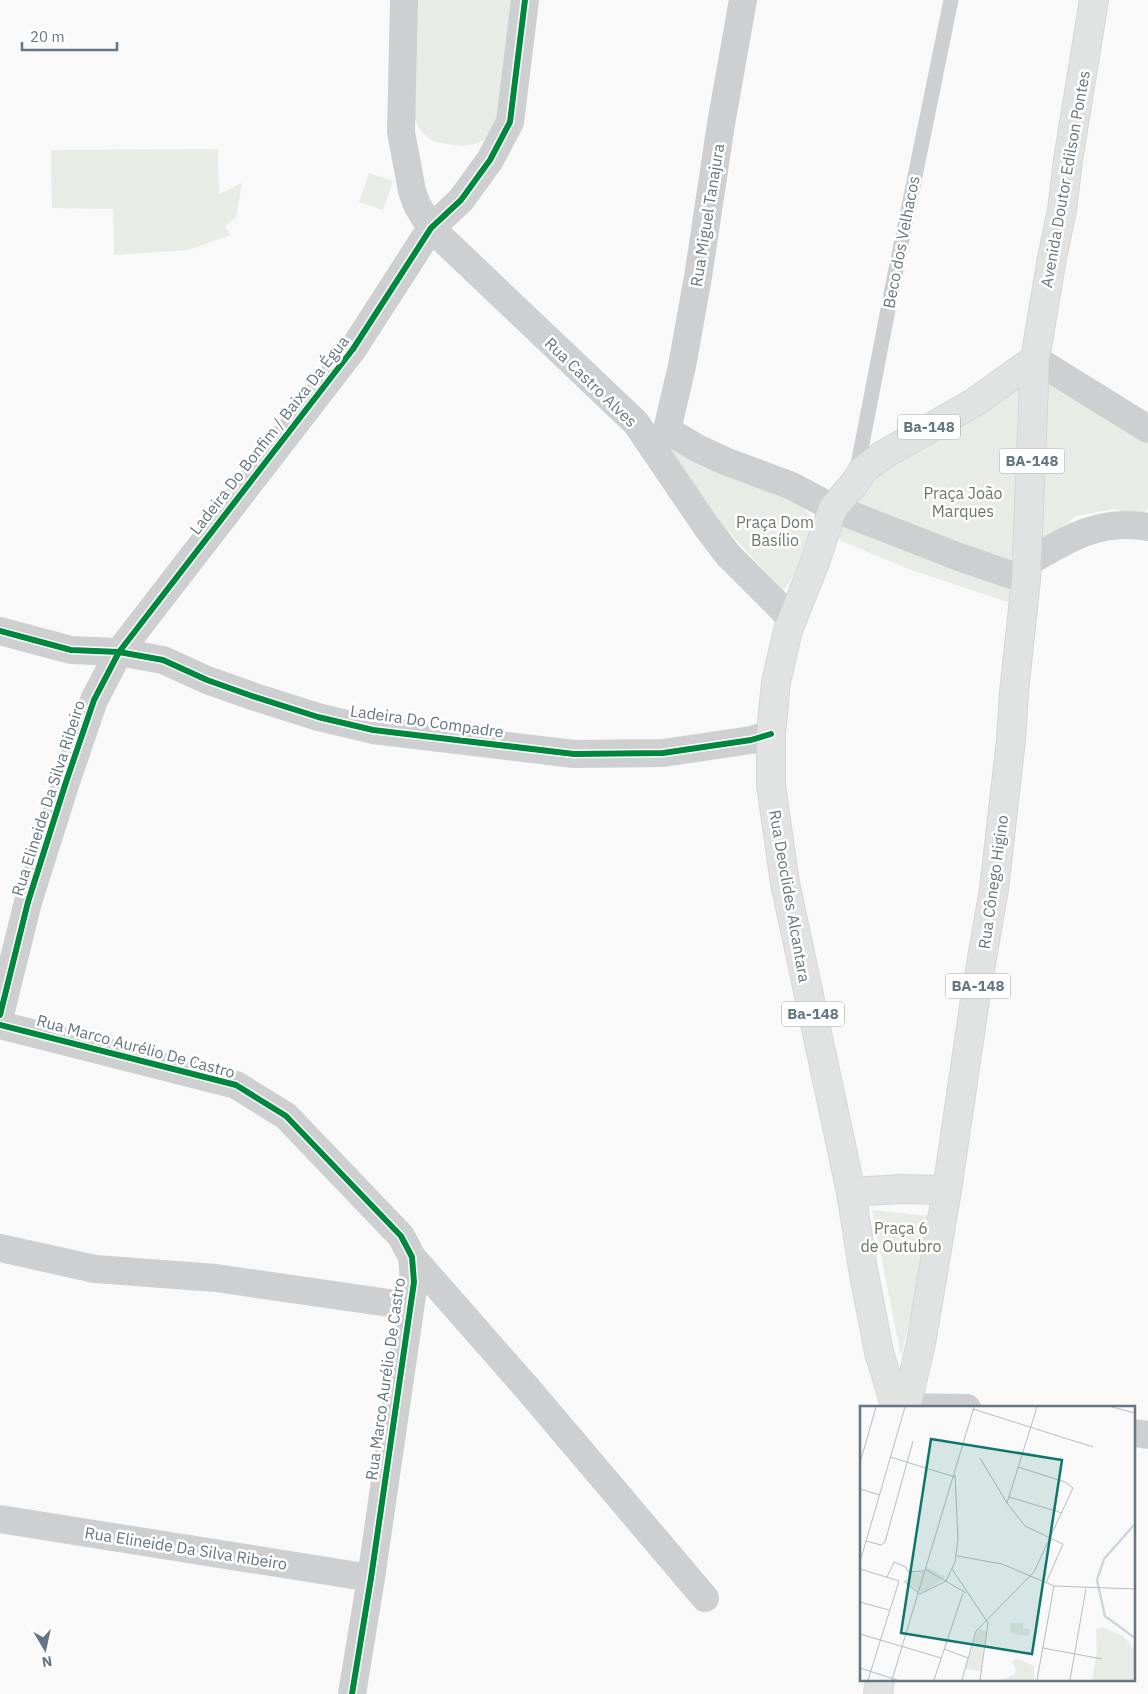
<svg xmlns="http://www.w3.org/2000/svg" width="1148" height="1694" viewBox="0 0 1148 1694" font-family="'IBM Plex Sans',sans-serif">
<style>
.green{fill:#e8ebe6}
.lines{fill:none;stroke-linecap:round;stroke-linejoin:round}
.primary-casing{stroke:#d5d6d7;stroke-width:30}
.service{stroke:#cecfd0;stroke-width:15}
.minor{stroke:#cecfd0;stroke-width:28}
.tertiary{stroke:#cecfd0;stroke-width:28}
.primary{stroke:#e1e2e2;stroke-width:28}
.cycleway-casing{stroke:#fff;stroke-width:9}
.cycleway{stroke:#00873e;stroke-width:6}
.labels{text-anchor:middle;stroke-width:5;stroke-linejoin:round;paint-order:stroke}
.shield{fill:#fff;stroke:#939fa8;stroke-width:1}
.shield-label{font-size:15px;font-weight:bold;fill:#657683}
.street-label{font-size:16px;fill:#657683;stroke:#fff}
.park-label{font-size:16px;fill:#687a64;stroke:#fff}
.inset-river{fill:none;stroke:#ced6d9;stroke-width:2.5}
.inset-road{fill:none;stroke:#b5bdc3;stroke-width:1}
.view{fill:#0f766e;fill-opacity:0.15;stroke:#0f766e;stroke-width:2.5}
.inset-edge{fill:none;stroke:#657683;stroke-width:2.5}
</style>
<rect width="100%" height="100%" fill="#f9f9f9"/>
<path class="green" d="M 413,0 L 524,0 L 511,110 L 489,138 L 475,144 L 462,146 L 440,143 L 431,140 L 423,133 L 418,127 L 415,119 Z
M 218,149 L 219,194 L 242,183 L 236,217 L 225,226 L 230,235 L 188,250 L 114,255 L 113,209 L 52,208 L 51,150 Z
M 369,173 L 393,181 L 383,210 L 359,202 Z
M 1035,344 L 1148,424 L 1148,507 L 1144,514 L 1129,513 L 1114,509 L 1076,516 L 1046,540 L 1011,603 L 911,570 L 839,540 L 835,493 L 891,446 Z
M 678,432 L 797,501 L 818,524 L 801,564 L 783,591 L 662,459 Z
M 872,1210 L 930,1216 L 918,1286 L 901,1356 Z"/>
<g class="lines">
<g class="primary-casing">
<path id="primary" d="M 851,1192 L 900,1189 L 947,1190
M 896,1408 L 879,1352 L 863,1269 L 851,1192 L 785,883 L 771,785 L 771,734 L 776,682 L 788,630 L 814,565 L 833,508 L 854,484 L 863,470 L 883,455 L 975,402 L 1035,359
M 906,1408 L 921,1343 L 947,1190 L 976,993 L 994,889 L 1011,740 L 1014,692 L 1026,580 L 1035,359 L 1052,258 L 1062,210 L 1068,160 L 1094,0
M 878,1694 L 880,1680"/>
</g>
<path class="service" d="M 856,475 L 892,289 L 951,0"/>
<path class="minor" d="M 404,0 L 401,132 L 412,191 L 417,205 L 431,228 L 636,423 L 706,526 L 728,555 L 792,619
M 0,1015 L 28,902 L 66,782 L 94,700 L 119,652 L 353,349 L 431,228 L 461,200 L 490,160 L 510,122 L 525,0
M 0,1025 L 236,1085 L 286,1116 L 401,1236 L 412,1257 L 414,1282 L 371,1578 L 352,1694
M 0,1248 L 95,1269 L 216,1278 L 410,1306
M 412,1257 L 527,1388 L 705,1598
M 896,1407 L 967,1408
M 1134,1433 L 1148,1435
M 0,1519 L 371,1578"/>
<path class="tertiary" d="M 743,0 L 721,124 L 698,277 L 682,366 L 667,430 L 697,448 L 725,461 L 792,486 L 833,508 L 959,557 L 1026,580
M 1035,359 L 1148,429
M 1027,563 C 1067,539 1100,518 1148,527
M 0,631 L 71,650 L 119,652 L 163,660 L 207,680 L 252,696 L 318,717 L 373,730 L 574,754 L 663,753 L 751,740 L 771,734"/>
<use href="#primary" class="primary"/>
<g class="cycleway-casing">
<path id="cycleway" d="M 0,631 L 71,650 L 119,652 L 163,660 L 207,680 L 252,696 L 318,717 L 373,730 L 574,754 L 663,753 L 751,740 L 771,734
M 0,1015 L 28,902 L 66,782 L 94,700 L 119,652 L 353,349 L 431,228 L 461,200 L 490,160 L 510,122 L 525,0
M 0,1025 L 236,1085 L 286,1116 L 401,1236 L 412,1257 L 414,1282 L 371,1578 L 352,1694"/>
</g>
<use href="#cycleway" class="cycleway"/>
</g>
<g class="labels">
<g class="shield">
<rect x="898" y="414.5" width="62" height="25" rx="4"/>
<rect x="999.5" y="448.5" width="65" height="25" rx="4"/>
<rect x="945.5" y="973.5" width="65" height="25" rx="4"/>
<rect x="782" y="1001.5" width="62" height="25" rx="4"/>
</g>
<g class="shield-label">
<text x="929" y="432">Ba-148</text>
<text x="1032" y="466">BA-148</text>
<text x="978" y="991">BA-148</text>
<text x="813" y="1019">Ba-148</text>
</g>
<g class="street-label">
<text transform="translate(1065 179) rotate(-80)" y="6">Avenida Doutor Edilson Pontes</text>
<text transform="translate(707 215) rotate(-81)" y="6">Rua Miguel Tanajura</text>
<text transform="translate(901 242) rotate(-79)" y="6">Beco dos Velhacos</text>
<text transform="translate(591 382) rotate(44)" y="6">Rua Castro Alves</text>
<text transform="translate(269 435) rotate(-52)" y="6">Ladeira Do Bonfim / Baixa Da Égua</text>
<text transform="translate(427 721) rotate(8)" y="6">Ladeira Do Compadre</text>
<text transform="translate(48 798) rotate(-72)" y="6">Rua Elineide Da Silva Ribeiro</text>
<text transform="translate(993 882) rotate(-82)" y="6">Rua Cônego Higino</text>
<text transform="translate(790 896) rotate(80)" y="6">Rua Deoclides Alcantara</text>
<text transform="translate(136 1046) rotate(15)" y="6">Rua Marco Aurélio De Castro</text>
<text transform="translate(385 1379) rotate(-82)" y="6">Rua Marco Aurélio De Castro</text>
<text transform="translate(186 1548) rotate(9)" y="6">Rua Elineide Da Silva Ribeiro</text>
</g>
<g class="park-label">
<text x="963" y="499">Praça João<tspan x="963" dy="18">Marques</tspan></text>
<text x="775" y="528">Praça Dom<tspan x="775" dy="18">Basílio</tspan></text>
<text x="901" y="1234">Praça 6<tspan x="901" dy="18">de Outubro</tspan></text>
</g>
</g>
<g transform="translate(860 1406)">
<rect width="275" height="275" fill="#f9f9f9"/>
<path d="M 67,161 L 86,171 L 63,187 L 45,175 L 50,168 L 65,166 ZM 150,217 L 163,217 L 163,222 L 170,223 L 169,230 L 150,227 ZM 243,221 L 264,231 L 274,243 L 275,274 L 232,274 L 237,245 L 236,223 ZM 118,223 L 126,225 L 121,265 L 105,263 ZM 156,252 L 174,260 L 174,274 L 142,274 L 155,268 L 156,262 L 152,256 Z" fill="#e8ebe6"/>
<path class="inset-river" d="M 275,118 L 244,153 L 237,174 L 245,210 L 275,232"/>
<path class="inset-road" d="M 177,1 L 147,97 L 165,120 L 203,138 L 186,177M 252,1 L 275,7M 113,3 L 233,41M 30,51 L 95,71M 120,52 L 147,97M 0,57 L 16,1M 0,83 L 20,89M 149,91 L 202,107M 6,135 L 21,139 L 25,136 L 53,35M 97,150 L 142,158 L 194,180 L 275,183M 0,156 L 45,1M 0,163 L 39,175M 65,163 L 106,187M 92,163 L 128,217 L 120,274M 48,166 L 65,165M 27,171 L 34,156 L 46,161 L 48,166M 44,175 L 60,188M 60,188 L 86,175 L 95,156 L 98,133 L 95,69M 0,196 L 29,204M 0,228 L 81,252M 183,242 L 242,253M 84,243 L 108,252M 0,262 L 37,274M 8,274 L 39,175M 32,274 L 114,1M 74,274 L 103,187M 102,274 L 116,225 L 174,166 L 213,82 L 205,76 L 158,61M 177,274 L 194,180M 210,274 L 226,183"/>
<path class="view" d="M 71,33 L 202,54 L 172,248 L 41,227 Z"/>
<rect width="275" height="275" class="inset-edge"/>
</g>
<g transform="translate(45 1649) rotate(171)" stroke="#ffffff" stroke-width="4" paint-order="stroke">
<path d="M0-4L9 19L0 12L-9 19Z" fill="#657683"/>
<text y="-8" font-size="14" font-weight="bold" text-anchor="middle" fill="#657683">N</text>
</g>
<path d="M22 42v8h95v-8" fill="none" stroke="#657683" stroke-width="2.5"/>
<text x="30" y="42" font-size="15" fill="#657683" stroke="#ffffff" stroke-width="4" paint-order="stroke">20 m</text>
</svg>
